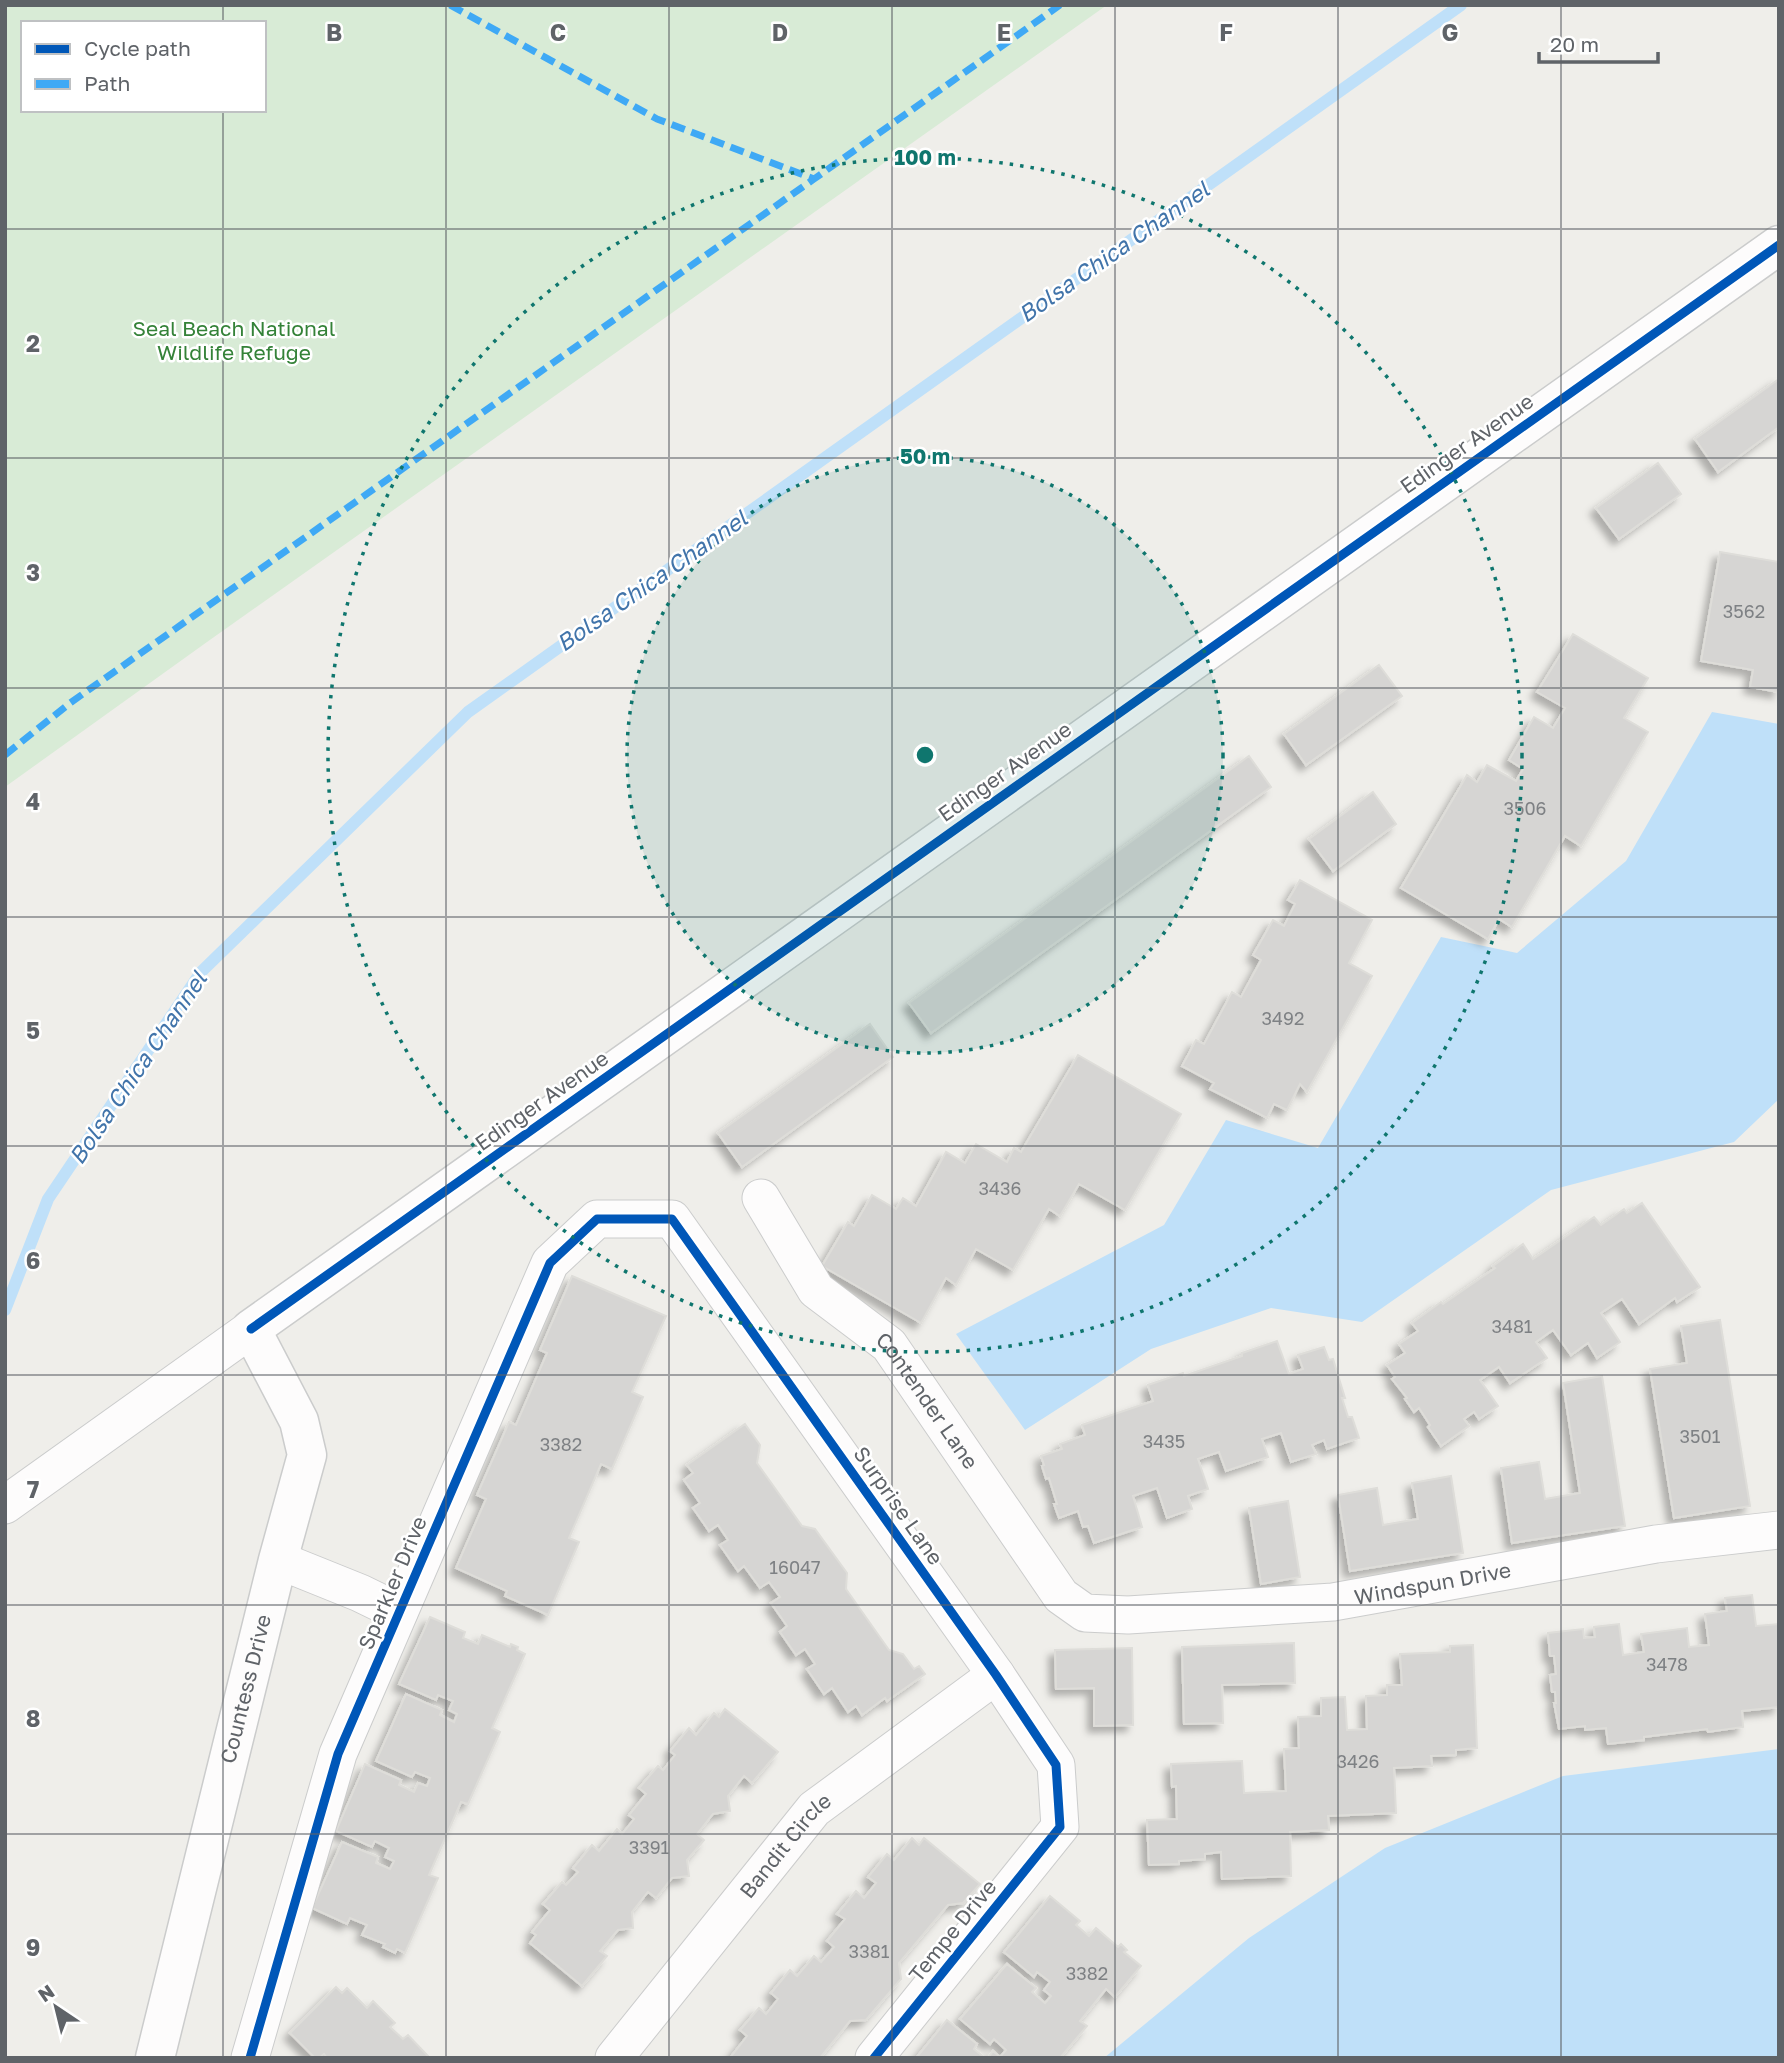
<svg xmlns="http://www.w3.org/2000/svg" width="1784" height="2063" viewBox="0 0 1784 2063" font-family="'Golos Text',sans-serif">
<style>
.green{fill:#d8ebd6;fill-rule:evenodd}
.water{fill:#bfe0f9}
.lines{fill:none;stroke-linecap:round;stroke-linejoin:round}
.stream{stroke:#bfe0f9;stroke-width:12}
.building{fill:#d6d5d3;stroke:#deddd9;stroke-width:2;filter:url(#shadow)}
.minor-casing{stroke:#cbcccc;stroke-width:39}
.tertiary-casing{stroke:#cbcccc;stroke-width:41}
.minor{stroke:#fdfcfc;stroke-width:37}
.tertiary{stroke:#fdfcfc;stroke-width:38}
.quiet{stroke:#3fa9f5;stroke-width:7;stroke-dasharray:14 7;stroke-linecap:butt}
.cycleway-casing{stroke:#fff;stroke-width:13}
.cycleway{stroke:#0057b8;stroke-width:9}
.grid{fill:none;stroke:#5f6368;stroke-width:2;stroke-opacity:0.55}
.ring{fill:none;stroke:#0f766e;stroke-width:3.5;stroke-dasharray:3.5 7}
.labels{text-anchor:middle;stroke-width:5;stroke-linejoin:round;paint-order:stroke}
.number-label{font-size:18px;fill:#7e8184}
.park-label{font-size:21px;fill:#348238;stroke:#fff}
.street-label{font-size:21px;fill:#5f6368;stroke:#fff}
.water-label{font-size:23px;font-style:italic;fill:#4174aa;stroke:#fff}
.grid-label{font-size:23px;text-anchor:middle;font-weight:bold;fill:#5f6368;stroke:#fff;stroke-width:5;stroke-linejoin:round;paint-order:stroke}
.centre{fill:#0f766e;stroke:#fff;stroke-width:3.5}
.ring-label{font-size:21px;text-anchor:middle;font-weight:bold;fill:#0f766e;stroke:#fff;stroke-width:5;stroke-linejoin:round;paint-order:stroke}
</style>
<defs>
<filter id="shadow"><feDropShadow dx="-6" dy="6" stdDeviation="3.5" flood-color="#0004"/></filter>
</defs>
<rect width="100%" height="100%" fill="#efeeea"/>
<path class="green" d="M 5,5 L 1107,5 L 207,642 L 5,787 ZM 23,23 L 264,23 L 264,110 L 23,110 Z"/>
<path class="water" d="M 1712,712 L 1779,724 L 1779,1099 L 1734,1142 L 1551,1190 L 1362,1322 L 1271,1308 L 1151,1349 L 1025,1430 L 956,1334 L 1164,1225 L 1226,1120 L 1318,1148 L 1441,937 L 1517,953 L 1626,861 Z
M 1779,1749 L 1779,2058 L 1104,2058 L 1249,1938 L 1385,1848 L 1563,1776 Z"/>
<g class="lines">
<path class="stream" d="M 5,1310 L 48,1199 L 201,972 L 468,712 L 1461,5"/>
</g>
<path class="building" d="M 1779,379 L 1779,427 L 1718,472 L 1695,439 Z
M 1658,463 L 1681,494 L 1619,539 L 1596,508 Z
M 1720,552 L 1779,562 L 1779,692 L 1750,687 L 1753,670 L 1701,661 Z
M 1573,634 L 1648,678 L 1624,718 L 1648,732 L 1581,846 L 1565,836 L 1512,927 L 1499,919 L 1488,939 L 1401,888 L 1467,775 L 1477,782 L 1487,765 L 1516,781 L 1523,769 L 1509,760 L 1534,717 L 1553,728 L 1565,708 L 1537,692 Z
M 1379,665 L 1402,696 L 1306,765 L 1284,734 Z
M 1249,756 L 1271,787 L 931,1033 L 909,1003 Z
M 1373,792 L 1396,824 L 1333,871 L 1309,839 Z
M 1300,880 L 1372,920 L 1349,963 L 1372,976 L 1307,1092 L 1300,1084 L 1287,1110 L 1274,1104 L 1267,1118 L 1210,1089 L 1214,1083 L 1182,1066 L 1196,1040 L 1204,1044 L 1232,992 L 1241,997 L 1261,960 L 1253,955 L 1273,920 L 1284,926 L 1295,904 L 1288,900 Z
M 870,1024 L 893,1057 L 742,1167 L 718,1133 Z
M 1078,1055 L 1181,1114 L 1125,1210 L 1079,1184 L 1060,1216 L 1049,1209 L 1013,1270 L 976,1249 L 956,1285 L 946,1278 L 921,1323 L 822,1266 L 848,1222 L 854,1226 L 872,1195 L 896,1209 L 903,1198 L 916,1206 L 946,1152 L 965,1163 L 976,1144 L 1007,1162 L 1014,1148 L 1021,1152 Z
M 1642,1203 L 1700,1287 L 1677,1302 L 1675,1298 L 1639,1324 L 1622,1299 L 1601,1313 L 1620,1342 L 1597,1358 L 1588,1343 L 1571,1355 L 1553,1330 L 1536,1342 L 1547,1358 L 1510,1383 L 1499,1367 L 1480,1380 L 1498,1406 L 1479,1419 L 1474,1412 L 1464,1419 L 1469,1426 L 1441,1446 L 1428,1427 L 1430,1425 L 1419,1408 L 1414,1412 L 1405,1399 L 1407,1398 L 1392,1379 L 1395,1377 L 1387,1365 L 1405,1353 L 1399,1344 L 1418,1331 L 1412,1323 L 1441,1302 L 1443,1304 L 1495,1268 L 1493,1266 L 1523,1244 L 1533,1259 L 1594,1217 L 1601,1225 L 1624,1209 L 1627,1213 Z
M 572,1276 L 666,1316 L 632,1392 L 643,1397 L 612,1469 L 601,1464 L 569,1538 L 579,1542 L 548,1615 L 505,1596 L 507,1591 L 456,1568 L 486,1499 L 477,1495 L 509,1422 L 516,1425 L 547,1353 L 540,1350 Z
M 1720,1320 L 1750,1506 L 1674,1518 L 1650,1369 L 1687,1363 L 1681,1326 Z
M 1277,1341 L 1289,1374 L 1303,1369 L 1298,1355 L 1324,1347 L 1329,1360 L 1333,1359 L 1345,1398 L 1342,1398 L 1348,1417 L 1352,1417 L 1359,1438 L 1327,1449 L 1324,1440 L 1312,1445 L 1316,1454 L 1291,1462 L 1281,1433 L 1262,1439 L 1268,1457 L 1226,1471 L 1219,1452 L 1198,1459 L 1208,1489 L 1188,1496 L 1192,1509 L 1167,1518 L 1157,1488 L 1133,1496 L 1142,1527 L 1094,1543 L 1088,1526 L 1083,1527 L 1078,1511 L 1059,1518 L 1054,1504 L 1057,1504 L 1049,1478 L 1046,1479 L 1042,1466 L 1044,1465 L 1041,1456 L 1062,1449 L 1060,1444 L 1085,1435 L 1082,1425 L 1153,1401 L 1148,1385 L 1183,1373 L 1184,1376 L 1242,1356 L 1242,1353 Z
M 1602,1376 L 1625,1526 L 1512,1543 L 1501,1468 L 1539,1462 L 1545,1499 L 1580,1493 L 1563,1383 Z
M 745,1424 L 760,1445 L 757,1463 L 802,1526 L 815,1529 L 847,1573 L 846,1589 L 889,1650 L 903,1654 L 914,1669 L 919,1666 L 925,1674 L 887,1701 L 885,1698 L 862,1715 L 856,1706 L 848,1712 L 832,1688 L 824,1694 L 807,1669 L 815,1664 L 805,1649 L 796,1655 L 780,1632 L 787,1626 L 771,1603 L 780,1597 L 769,1582 L 760,1588 L 744,1566 L 738,1571 L 720,1545 L 728,1540 L 718,1525 L 709,1531 L 693,1508 L 700,1503 L 684,1480 L 693,1473 L 687,1465 Z
M 1451,1476 L 1463,1553 L 1350,1571 L 1338,1495 L 1377,1488 L 1383,1525 L 1418,1519 L 1412,1483 Z
M 1288,1501 L 1300,1577 L 1261,1584 L 1249,1508 Z
M 1752,1595 L 1756,1626 L 1779,1624 L 1779,1707 L 1742,1711 L 1743,1727 L 1708,1732 L 1707,1729 L 1644,1737 L 1644,1740 L 1608,1744 L 1606,1728 L 1585,1730 L 1585,1726 L 1559,1729 L 1554,1703 L 1556,1703 L 1555,1692 L 1552,1692 L 1550,1675 L 1556,1674 L 1554,1656 L 1550,1656 L 1548,1633 L 1583,1629 L 1584,1638 L 1595,1637 L 1594,1627 L 1619,1624 L 1623,1655 L 1644,1652 L 1641,1634 L 1687,1628 L 1689,1647 L 1709,1645 L 1705,1614 L 1727,1611 L 1725,1598 Z
M 430,1617 L 465,1632 L 463,1638 L 478,1644 L 482,1635 L 510,1647 L 511,1644 L 518,1647 L 517,1650 L 525,1654 L 492,1728 L 500,1732 L 468,1804 L 461,1802 L 429,1875 L 438,1878 L 405,1953 L 397,1949 L 395,1953 L 383,1947 L 385,1944 L 362,1935 L 367,1925 L 350,1918 L 347,1924 L 312,1908 L 342,1842 L 378,1857 L 376,1863 L 390,1869 L 394,1861 L 385,1857 L 389,1848 L 375,1841 L 372,1847 L 336,1831 L 365,1764 L 401,1780 L 399,1785 L 414,1792 L 418,1783 L 427,1786 L 430,1778 L 415,1772 L 412,1777 L 376,1761 L 406,1694 L 442,1710 L 440,1715 L 454,1722 L 457,1714 L 449,1710 L 453,1701 L 438,1695 L 436,1700 L 399,1684 Z
M 1294,1643 L 1295,1683 L 1222,1685 L 1223,1723 L 1184,1724 L 1182,1647 Z
M 1473,1645 L 1477,1748 L 1456,1750 L 1456,1755 L 1431,1756 L 1432,1766 L 1394,1768 L 1396,1813 L 1328,1816 L 1329,1830 L 1290,1832 L 1291,1876 L 1222,1879 L 1221,1852 L 1205,1854 L 1205,1859 L 1179,1861 L 1179,1864 L 1149,1865 L 1147,1820 L 1177,1819 L 1176,1786 L 1172,1787 L 1171,1764 L 1242,1761 L 1244,1793 L 1286,1791 L 1284,1749 L 1299,1748 L 1298,1717 L 1321,1716 L 1321,1698 L 1345,1697 L 1347,1730 L 1367,1729 L 1366,1696 L 1387,1695 L 1387,1685 L 1402,1685 L 1400,1654 L 1450,1652 L 1450,1646 Z
M 1132,1648 L 1133,1725 L 1094,1726 L 1094,1688 L 1056,1689 L 1055,1650 Z
M 725,1709 L 778,1752 L 752,1783 L 744,1776 L 728,1796 L 730,1811 L 713,1814 L 697,1834 L 704,1840 L 687,1860 L 689,1876 L 672,1878 L 656,1898 L 648,1892 L 632,1912 L 633,1928 L 618,1930 L 600,1951 L 607,1956 L 582,1986 L 530,1943 L 536,1935 L 532,1932 L 550,1910 L 543,1904 L 562,1882 L 566,1885 L 578,1872 L 573,1868 L 592,1845 L 599,1851 L 617,1829 L 622,1834 L 634,1819 L 629,1815 L 646,1794 L 639,1788 L 658,1766 L 663,1770 L 675,1755 L 670,1751 L 689,1728 L 696,1735 L 714,1713 L 719,1717 Z
M 912,1838 L 919,1845 L 924,1838 L 980,1884 L 963,1903 L 948,1905 L 899,1963 L 901,1979 L 866,2020 L 850,2021 L 820,2058 L 730,2058 L 747,2036 L 740,2030 L 759,2008 L 766,2014 L 778,1999 L 771,1993 L 790,1970 L 797,1976 L 814,1956 L 821,1962 L 834,1947 L 827,1941 L 845,1919 L 837,1914 L 856,1891 L 864,1898 L 876,1883 L 868,1877 L 887,1854 L 894,1860 Z
M 1050,1896 L 1080,1921 L 1076,1925 L 1089,1936 L 1096,1928 L 1118,1947 L 1121,1944 L 1127,1950 L 1124,1952 L 1141,1966 L 1115,1997 L 1106,1989 L 1080,2021 L 1087,2026 L 1060,2058 L 988,2058 L 993,2051 L 1000,2057 L 1006,2050 L 994,2039 L 990,2044 L 960,2019 L 1007,1964 L 1036,1988 L 1032,1992 L 1045,2003 L 1051,1996 L 1044,1990 L 1050,1982 L 1037,1972 L 1034,1977 L 1004,1952 Z
M 336,1987 L 342,1993 L 347,1988 L 367,2008 L 373,2001 L 395,2023 L 390,2027 L 403,2039 L 408,2035 L 428,2056 L 426,2058 L 327,2058 L 324,2054 L 319,2058 L 315,2058 L 290,2033 Z
M 947,2020 L 977,2044 L 974,2049 L 985,2058 L 916,2058 Z"/>
<g class="lines">
<g class="minor-casing">
<g id="minor">
<path id="s1" d="M 761,1198 L 816,1290 L 889,1345 L 1061,1596 L 1085,1613 L 1128,1615 L 1333,1602 L 1656,1544 L 1779,1530"/>
<path d="M 5,1505 L 251,1329"/>
<path d="M 278,1560 L 360,1593 L 399,1612"/>
<path d="M 250,2058 L 338,1754 L 550,1263 L 597,1219 L 672,1219 L 996,1675 L 1056,1765 L 1060,1827 L 874,2058"/>
<path id="s2" d="M 614,2058 L 814,1809 L 996,1675"/>
</g>
</g>
<g class="tertiary-casing">
<g id="tertiary">
<path id="s3" d="M 155,2058 L 278,1560 L 307,1455 L 299,1421 L 251,1329 L 1779,245"/>
</g>
</g>
<use href="#minor" class="minor"/>
<use href="#tertiary" class="tertiary"/>
<path class="quiet" d="M 450,5 L 657,119 L 814,179 L 1060,5
M 5,755 L 70,703 L 814,179"/>
<g class="cycleway-casing">
<path id="cycleway" d="M 251,1329 L 1779,245
M 250,2058 L 338,1754 L 550,1263 L 597,1219 L 672,1219 L 996,1675 L 1056,1765 L 1060,1827 L 874,2058"/>
</g>
<use href="#cycleway" class="cycleway"/>
</g>
<path class="grid" d="M 223,5 L 223,23M 446,5 L 446,2058M 669,5 L 669,2058M 892,5 L 892,2058M 1115,5 L 1115,2058M 1338,5 L 1338,2058M 1561,5 L 1561,2058M 223,110 L 223,2058M 5,229 L 1779,229M 5,458 L 1779,458M 5,688 L 1779,688M 5,917 L 1779,917M 5,1146 L 1779,1146M 5,1375 L 1779,1375M 5,1605 L 1779,1605M 5,1834 L 1779,1834"/>
<circle cx="925" cy="755" r="298" fill="#0f766e" fill-opacity=".12"/>
<g class="ring">
<circle cx="925" cy="755" r="298"/>
<circle cx="925" cy="755" r="597"/>
</g>
<g class="labels">
<g class="number-label">
<text x="1744" y="618">3562</text>
<text x="1525" y="815">3506</text>
<text x="1283" y="1025">3492</text>
<text x="1000" y="1195">3436</text>
<text x="1512" y="1333">3481</text>
<text x="1700" y="1443">3501</text>
<text x="1164" y="1448">3435</text>
<text x="561" y="1451">3382</text>
<text x="795" y="1574">16047</text>
<text x="1667" y="1671">3478</text>
<text x="1358" y="1768">3426</text>
<text x="649" y="1854">3391</text>
<text x="869" y="1958">3381</text>
<text x="1087" y="1980">3382</text>
</g>
<g class="park-label">
<text x="234" y="336">Seal Beach National<tspan x="234" dy="24">Wildlife Refuge</tspan></text>
</g>
<g class="street-label">
<text transform="translate(1467 444) rotate(-35)" y="7">Edinger Avenue</text>
<text transform="translate(1005 772) rotate(-35)" y="7">Edinger Avenue</text>
<text transform="translate(542 1101) rotate(-35)" y="7">Edinger Avenue</text>
<text dy="7" stroke="none"><textPath href="#s1" startOffset="266">Contender Lane</textPath></text>
<text transform="translate(898 1506) rotate(55)" y="7">Surprise Lane</text>
<text transform="translate(393 1583) rotate(-67)" y="7">Sparkler Drive</text>
<text dy="7" stroke="none"><textPath href="#s1" startOffset="882">Windspun Drive</textPath></text>
<text dy="7" stroke="none"><textPath href="#s3" startOffset="380">Countess Drive</textPath></text>
<text dy="7" stroke="none"><textPath href="#s2" startOffset="273">Bandit Circle</textPath></text>
<text transform="translate(953 1931) rotate(-51)" y="7">Tempe Drive</text>
</g>
<g class="water-label">
<text transform="translate(1114 252) rotate(-35)" y="8">Bolsa Chica Channel</text>
<text transform="translate(652 581) rotate(-35)" y="8">Bolsa Chica Channel</text>
<text transform="translate(138 1068) rotate(-56)" y="8">Bolsa Chica Channel</text>
</g>
</g>
<g class="grid-label">
<text x="334" y="41">B</text>
<text x="558" y="41">C</text>
<text x="780" y="41">D</text>
<text x="1004" y="41">E</text>
<text x="1226" y="41">F</text>
<text x="1450" y="41">G</text>
<text x="33" y="352">2</text>
<text x="33" y="581">3</text>
<text x="33" y="810">4</text>
<text x="33" y="1039">5</text>
<text x="33" y="1269">6</text>
<text x="33" y="1498">7</text>
<text x="33" y="1727">8</text>
<text x="33" y="1956">9</text>
</g>
<circle cx="925" cy="755" r="10" class="centre"/>
<g class="ring-label">
<text x="925" y="165">100 m</text>
<text x="925" y="464">50 m</text>
</g>
<rect width="1784" height="2063" fill="none" stroke="#5f6368" stroke-width="14"/>
<rect x="21" y="21" width="245" height="91" fill="#ffffff" stroke="#bfc1c3" stroke-width="2"/>
<rect x="35" y="44" width="35" height="10" fill="#0057b8" stroke="#bfc1c3" stroke-width="2"/>
<text x="84" y="56" font-size="21" fill="#5f6368">Cycle path</text>
<rect x="35" y="79" width="35" height="10" fill="#3fa9f5" stroke="#bfc1c3" stroke-width="2"/>
<text x="84" y="91" font-size="21" fill="#5f6368">Path</text>
<g transform="translate(56 2007) rotate(325)" stroke="#ffffff" stroke-width="5" paint-order="stroke">
<path d="M0-5L12 26L0 18L-12 26Z" fill="#5f6368"/>
<text y="-10" font-size="19" font-weight="bold" text-anchor="middle" fill="#5f6368">N</text>
</g>
<path d="M1539 52v10h119v-10" fill="none" stroke="#5f6368" stroke-width="3.5"/>
<text x="1550" y="52" font-size="21" fill="#5f6368" stroke="#ffffff" stroke-width="5" paint-order="stroke">20 m</text>
</svg>
